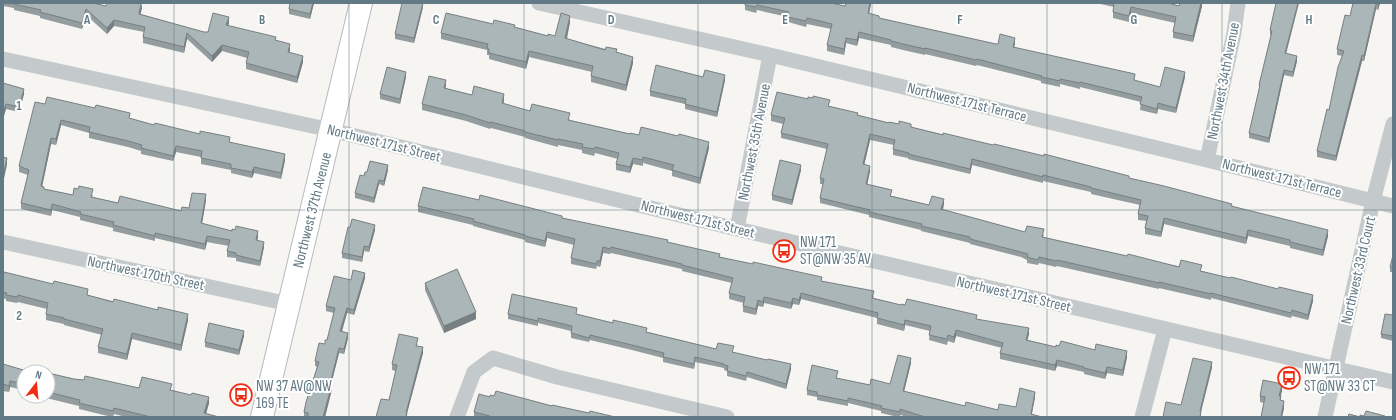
<svg xmlns="http://www.w3.org/2000/svg" width="1396" height="420" viewBox="0 0 1396 420" font-family="'Sofia Sans Condensed',sans-serif">
<style>
.lines{fill:none;stroke-linecap:round;stroke-linejoin:round}
.secondary-casing{stroke:#b4bbbe;stroke-width:24}
.minor{stroke:#c4c9cb;stroke-width:15}
.secondary{stroke:#fff;stroke-width:22}
.wall{fill:#939d9f}
.shaded-wall{fill:#787f82}
.building{fill:#abb6b9;stroke:#787f82}
.grid{fill:none;stroke:#627a85;stroke-width:1;stroke-opacity:0.55}
.labels{text-anchor:middle;stroke-width:4;stroke-linejoin:round;paint-order:stroke}
.street-label{font-size:15px;fill:#627a85;stroke:#fff}
.poi-label{font-size:15px;fill:#627a85;stroke:#fff;text-anchor:start}
.grid-label{font-size:13px;text-anchor:middle;font-weight:bold;fill:#627a85;stroke:#fff;stroke-width:4;stroke-linejoin:round;paint-order:stroke}
</style>
<rect width="100%" height="100%" fill="#f6f5f1"/>
<g class="lines">
<g class="secondary-casing">
<path id="secondary" d="M 262,417 L 361,3"/>
</g>
<path class="minor" d="M 539,3 L 770,55 L 1207,160 L 1393,206
M 3,59 L 331,130 L 737,229 L 1393,382
M 1207,160 L 1234,33 L 1238,3
M 737,229 L 770,55
M 3,242 L 289,304
M 457,417 L 474,372 L 493,358 L 557,377 L 727,417
M 1142,417 L 1165,329
M 1325,417 L 1373,201 L 1393,124"/>
<use href="#secondary" class="secondary"/>
</g>
<path class="wall" d="M 3,3 L 93,3 L 106,6 L 142,8 L 140,14 L 204,32 L 208,32 L 229,23 L 228,26 L 276,40 L 290,50 L 289,52 L 303,62 L 297,83 L 246,69 L 246,63 L 247,58 L 222,51 L 212,62 L 187,39 L 184,53 L 143,43 L 143,37 L 144,32 L 114,26 L 107,34 L 86,15 L 82,29 L 40,18 L 40,16 L 14,10 L 14,8 L 3,6 Z
M 314,3 L 310,19 L 289,14 L 289,9 Z
M 871,3 L 869,13 L 879,18 L 996,44 L 1015,43 L 1014,47 L 1135,80 L 1135,81 L 1160,87 L 1185,77 L 1176,113 L 1158,109 L 1157,114 L 1140,110 L 1141,102 L 1080,87 L 1080,89 L 1060,84 L 1060,87 L 1051,85 L 1041,83 L 1041,81 L 977,65 L 976,66 L 925,54 L 925,55 L 903,50 L 891,47 L 891,45 L 859,38 L 857,46 L 846,43 L 844,55 L 827,51 L 827,45 L 831,29 L 807,24 L 806,27 L 788,22 L 788,17 L 757,10 L 756,13 L 745,10 L 745,5 L 845,6 Z
M 1096,3 L 1168,3 L 1179,6 L 1202,3 L 1202,6 L 1193,42 L 1173,38 L 1173,32 L 1175,23 L 1131,13 L 1129,22 L 1113,18 L 1113,12 L 1114,7 Z
M 1353,3 L 1380,3 L 1378,10 L 1376,9 L 1364,61 L 1362,61 L 1336,161 L 1317,157 L 1317,151 L 1329,110 L 1343,56 L 1337,55 L 1337,49 L 1350,16 Z
M 423,7 L 414,43 L 395,39 L 395,34 Z
M 1274,13 L 1286,54 L 1297,61 L 1293,77 L 1284,75 L 1269,143 L 1249,138 L 1249,133 L 1259,90 L 1259,85 L 1271,35 L 1270,35 L 1270,30 Z
M 570,22 L 567,39 L 617,52 L 633,63 L 626,91 L 591,82 L 591,76 L 592,72 L 529,57 L 526,69 L 489,59 L 489,55 L 487,55 L 487,50 L 441,39 L 441,33 L 515,27 L 548,36 L 555,36 Z
M 406,77 L 400,104 L 380,99 L 380,94 Z
M 703,77 L 725,80 L 717,117 L 685,109 L 685,104 L 650,96 L 650,91 Z
M 3,83 L 24,94 L 19,112 L 6,109 L 3,119 Z
M 446,86 L 445,88 L 472,95 L 504,100 L 503,104 L 530,111 L 570,119 L 569,120 L 630,134 L 639,135 L 709,148 L 700,184 L 672,176 L 672,171 L 643,163 L 643,166 L 633,164 L 630,173 L 616,170 L 616,164 L 618,159 L 595,153 L 594,156 L 582,153 L 582,150 L 558,145 L 558,147 L 525,138 L 525,137 L 491,128 L 490,129 L 466,121 L 422,110 L 422,104 Z
M 813,98 L 829,106 L 858,115 L 889,123 L 911,127 L 1129,179 L 1232,206 L 1328,236 L 1323,256 L 1290,248 L 1290,246 L 1248,236 L 1246,244 L 1164,224 L 1161,237 L 1145,234 L 1145,228 L 1146,221 L 1138,220 L 1138,214 L 1140,205 L 1091,194 L 1091,192 L 1043,181 L 1043,183 L 972,165 L 970,174 L 908,159 L 908,158 L 893,155 L 893,149 L 894,145 L 870,140 L 864,165 L 870,171 L 867,185 L 892,196 L 929,205 L 944,204 L 943,210 L 1025,232 L 1044,235 L 1043,237 L 1127,256 L 1202,271 L 1313,301 L 1308,320 L 1292,316 L 1291,318 L 1211,298 L 1211,300 L 1159,288 L 1159,289 L 1057,266 L 1056,267 L 1039,263 L 1038,265 L 1027,263 L 1027,260 L 1021,257 L 970,244 L 970,243 L 921,231 L 921,230 L 869,217 L 869,215 L 820,203 L 820,198 L 823,184 L 820,184 L 820,178 L 827,149 L 781,138 L 781,133 L 783,124 L 771,121 L 771,115 L 808,99 Z
M 45,104 L 130,119 L 230,143 L 285,160 L 281,179 L 254,173 L 252,178 L 231,173 L 231,170 L 201,164 L 201,157 L 176,152 L 173,161 L 141,154 L 141,151 L 128,147 L 89,138 L 89,133 L 61,125 L 56,145 L 51,144 L 42,186 L 44,189 L 73,195 L 93,195 L 92,197 L 118,203 L 181,211 L 189,208 L 206,200 L 202,224 L 258,237 L 257,240 L 264,247 L 260,266 L 236,261 L 236,258 L 227,257 L 227,251 L 229,246 L 207,242 L 205,250 L 155,238 L 155,241 L 113,231 L 113,228 L 80,220 L 80,217 L 52,210 L 51,216 L 21,209 L 21,203 L 28,175 L 19,172 L 19,166 Z
M 388,170 L 384,186 L 379,184 L 374,203 L 355,198 L 355,193 L 364,176 L 367,172 Z
M 801,170 L 792,205 L 772,200 L 772,195 Z
M 418,206 L 562,218 L 668,243 L 720,257 L 822,281 L 874,296 L 873,298 L 901,305 L 977,319 L 1029,334 L 1027,340 L 1056,347 L 1059,346 L 1127,357 L 1123,376 L 1107,373 L 1105,379 L 1084,374 L 1084,372 L 1057,366 L 1055,371 L 1000,359 L 1000,353 L 1002,348 L 956,336 L 954,343 L 948,341 L 947,345 L 929,340 L 930,331 L 905,325 L 904,331 L 877,324 L 877,318 L 801,299 L 799,305 L 793,304 L 791,309 L 764,303 L 763,307 L 758,306 L 756,315 L 743,312 L 743,306 L 744,303 L 729,299 L 729,293 L 732,283 L 682,271 L 682,269 L 611,253 L 610,254 L 603,253 L 600,267 L 597,266 L 596,269 L 571,264 L 571,258 L 574,245 L 547,238 L 545,247 L 525,242 L 525,240 L 473,226 L 473,225 L 418,212 Z
M 375,230 L 369,252 L 364,251 L 362,262 L 342,258 L 342,253 Z
M 1393,255 L 1393,272 L 1390,272 L 1390,267 Z
M 3,278 L 88,295 L 188,320 L 181,351 L 132,339 L 127,360 L 98,353 L 98,347 L 102,335 L 64,325 L 64,324 L 46,320 L 46,314 L 47,309 L 18,302 L 17,303 L 6,301 L 6,299 L 3,298 Z
M 365,278 L 354,315 L 347,313 L 342,332 L 348,338 L 344,354 L 339,353 L 331,384 L 332,389 L 325,417 L 304,417 L 304,412 L 317,367 L 315,366 L 315,361 L 327,340 L 334,313 L 326,311 L 326,306 L 351,280 Z
M 425,283 L 476,319 L 444,333 L 425,290 Z
M 508,314 L 577,314 L 647,332 L 716,349 L 733,352 L 791,369 L 786,389 L 747,377 L 746,381 L 727,376 L 727,371 L 724,370 L 724,368 L 695,362 L 694,369 L 663,362 L 663,358 L 632,350 L 590,340 L 589,342 L 571,338 L 571,331 L 538,323 L 538,326 L 508,319 Z
M 1393,315 L 1393,341 L 1381,338 L 1381,334 Z
M 244,336 L 239,355 L 205,347 L 205,342 Z
M 418,344 L 417,346 L 423,353 L 407,413 L 407,417 L 389,400 L 396,371 L 392,370 L 392,364 Z
M 911,363 L 904,391 L 965,406 L 998,410 L 1016,407 L 1035,397 L 1032,414 L 1042,417 L 908,417 L 900,415 L 900,417 L 898,417 L 881,413 L 881,411 L 848,403 L 848,406 L 817,400 L 817,397 L 807,395 L 807,390 L 838,377 L 837,378 L 870,385 L 890,384 Z
M 3,364 L 30,372 L 48,372 L 24,372 L 24,390 L 10,387 L 9,392 L 3,391 Z
M 48,373 L 74,379 L 139,388 L 172,390 L 209,403 L 206,414 L 219,417 L 126,417 L 114,414 L 113,417 L 112,417 L 79,409 L 79,406 L 38,396 L 48,396 Z
M 1282,390 L 1281,396 L 1281,400 L 1284,408 L 1282,417 L 1261,417 L 1264,403 L 1260,402 L 1260,396 Z
M 490,397 L 552,406 L 589,413 L 615,417 L 474,417 L 474,412 Z"/>
<path class="shaded-wall" d="M 142,3 L 142,8 L 139,20 L 139,14 Z
M 313,3 L 314,3 L 310,19 L 310,14 Z
M 423,3 L 423,7 L 414,43 L 414,38 Z
M 870,3 L 871,3 L 871,4 L 868,19 L 868,13 Z
M 1201,3 L 1202,3 L 1202,6 L 1193,42 L 1193,36 Z
M 1298,3 L 1299,3 L 1285,58 L 1285,53 Z
M 1379,3 L 1380,3 L 1378,10 L 1378,4 Z
M 1376,4 L 1376,9 L 1364,61 L 1364,56 Z
M 1131,7 L 1131,13 L 1129,22 L 1129,16 Z
M 86,9 L 86,15 L 82,29 L 82,23 Z
M 570,16 L 570,22 L 565,45 L 565,38 Z
M 229,17 L 229,23 L 226,31 L 226,25 Z
M 114,20 L 114,26 L 107,34 L 107,28 Z
M 859,32 L 859,38 L 857,46 L 857,40 Z
M 187,33 L 187,39 L 184,53 L 184,47 Z
M 846,38 L 846,43 L 844,55 L 844,49 Z
M 1015,38 L 1015,43 L 1013,53 L 1013,47 Z
M 290,44 L 290,50 L 288,58 L 288,52 Z
M 222,45 L 222,51 L 212,62 L 212,56 Z
M 529,51 L 529,57 L 526,69 L 526,62 Z
M 1362,55 L 1362,61 L 1336,161 L 1336,156 Z
M 303,56 L 303,62 L 297,83 L 297,77 Z
M 1297,56 L 1297,61 L 1293,77 L 1293,72 Z
M 633,57 L 633,63 L 626,91 L 626,85 Z
M 1284,70 L 1284,75 L 1269,143 L 1269,138 Z
M 406,72 L 406,77 L 400,104 L 400,99 Z
M 1185,72 L 1185,77 L 1176,113 L 1176,108 Z
M 725,75 L 725,80 L 717,117 L 717,112 Z
M 446,80 L 446,86 L 444,94 L 444,88 Z
M 24,89 L 24,94 L 19,112 L 19,107 Z
M 504,94 L 504,100 L 502,110 L 502,103 Z
M 1158,103 L 1158,109 L 1157,114 L 1157,109 Z
M 6,104 L 6,109 L 3,119 L 3,114 Z
M 61,120 L 61,125 L 56,145 L 56,139 Z
M 870,134 L 870,140 L 863,170 L 863,164 Z
M 51,138 L 51,144 L 41,192 L 41,186 Z
M 709,142 L 709,148 L 700,184 L 700,178 Z
M 176,146 L 176,152 L 173,161 L 173,156 Z
M 285,154 L 285,160 L 281,179 L 281,173 Z
M 7,158 L 7,165 L 3,183 L 3,176 Z
M 633,158 L 633,164 L 630,173 L 630,167 Z
M 972,159 L 972,165 L 970,174 L 970,169 Z
M 388,165 L 388,170 L 384,186 L 384,181 Z
M 801,165 L 801,170 L 792,205 L 792,200 Z
M 870,166 L 870,171 L 866,190 L 866,184 Z
M 254,167 L 254,173 L 252,178 L 252,172 Z
M 379,180 L 379,184 L 374,203 L 374,198 Z
M 206,194 L 206,200 L 201,229 L 201,223 Z
M 944,199 L 944,204 L 941,215 L 941,209 Z
M 52,204 L 52,210 L 51,216 L 51,210 Z
M 1164,218 L 1164,224 L 1161,237 L 1161,232 Z
M 375,225 L 375,230 L 369,252 L 369,247 Z
M 1248,230 L 1248,236 L 1246,244 L 1246,238 Z
M 1328,230 L 1328,236 L 1323,256 L 1323,250 Z
M 258,231 L 258,237 L 256,246 L 256,240 Z
M 547,232 L 547,238 L 545,247 L 545,241 Z
M 207,236 L 207,242 L 205,250 L 205,244 Z
M 264,242 L 264,247 L 260,266 L 260,261 Z
M 364,246 L 364,251 L 362,262 L 362,257 Z
M 603,247 L 603,253 L 600,267 L 600,261 Z
M 365,273 L 365,278 L 354,315 L 354,310 Z
M 801,293 L 801,299 L 799,305 L 799,300 Z
M 1313,295 L 1313,301 L 1308,320 L 1308,315 Z
M 764,297 L 764,303 L 763,307 L 763,302 Z
M 793,298 L 793,304 L 791,309 L 791,303 Z
M 758,300 L 758,306 L 756,315 L 756,309 Z
M 347,308 L 347,313 L 340,336 L 340,331 Z
M 476,312 L 476,319 L 444,333 L 444,326 Z
M 188,314 L 188,320 L 181,351 L 181,345 Z
M 905,320 L 905,325 L 904,331 L 904,325 Z
M 1029,328 L 1029,334 L 1026,346 L 1026,340 Z
M 956,330 L 956,336 L 954,343 L 954,337 Z
M 244,331 L 244,336 L 239,355 L 239,350 Z
M 132,333 L 132,339 L 127,360 L 127,354 Z
M 348,333 L 348,338 L 344,354 L 344,349 Z
M 423,347 L 423,353 L 406,417 L 406,413 Z
M 339,348 L 339,353 L 330,389 L 330,384 Z
M 1127,351 L 1127,357 L 1123,376 L 1123,370 Z
M 695,357 L 695,362 L 694,369 L 694,364 Z
M 911,358 L 911,363 L 903,396 L 903,391 Z
M 1057,360 L 1057,366 L 1055,371 L 1055,365 Z
M 1212,362 L 1212,368 L 1201,412 L 1201,417 L 1200,417 L 1200,411 Z
M 791,364 L 791,369 L 786,389 L 786,384 Z
M 1107,367 L 1107,373 L 1105,379 L 1105,373 Z
M 10,381 L 10,387 L 9,392 L 9,386 Z
M 332,384 L 332,389 L 325,417 L 323,417 Z
M 1282,384 L 1282,390 L 1279,402 L 1279,396 Z
M 1035,392 L 1035,397 L 1031,417 L 1031,414 Z
M 209,397 L 209,403 L 205,417 L 204,413 Z
M 1284,401 L 1284,408 L 1282,417 L 1281,417 Z"/>
<path class="building" d="M 15,3 L 93,3 L 106,6 L 107,3 L 141,3 L 139,14 L 204,32 L 208,32 L 213,13 L 229,17 L 226,25 L 276,37 L 275,40 L 290,44 L 288,52 L 303,56 L 297,77 L 246,63 L 249,52 L 222,45 L 212,56 L 187,33 L 184,47 L 143,37 L 145,27 L 114,20 L 107,28 L 86,9 L 82,23 L 40,12 L 41,10 L 14,4 Z
M 290,3 L 313,3 L 310,14 L 289,9 Z
M 402,3 L 423,3 L 414,38 L 395,34 Z
M 745,3 L 831,3 L 845,6 L 846,3 L 870,3 L 868,13 L 879,16 L 879,18 L 996,44 L 998,44 L 1000,34 L 1015,38 L 1013,47 L 1135,74 L 1134,80 L 1160,87 L 1165,67 L 1185,72 L 1176,108 L 1158,103 L 1157,109 L 1140,104 L 1142,97 L 1080,82 L 1080,83 L 1060,79 L 1060,81 L 1051,79 L 1041,77 L 1042,76 L 977,59 L 976,60 L 925,48 L 925,49 L 903,44 L 891,41 L 891,40 L 859,32 L 857,40 L 846,38 L 844,49 L 827,45 L 832,24 L 807,18 L 806,21 L 788,17 L 789,12 L 757,5 L 756,7 L 745,5 Z
M 1114,3 L 1168,3 L 1179,6 L 1180,3 L 1201,3 L 1193,36 L 1173,32 L 1176,17 L 1131,7 L 1129,16 L 1113,12 Z
M 1276,3 L 1298,3 L 1285,53 L 1297,56 L 1293,72 L 1284,70 L 1269,138 L 1249,133 L 1260,85 L 1259,85 L 1272,31 L 1270,30 Z
M 1353,3 L 1379,3 L 1378,4 L 1376,4 L 1364,56 L 1362,55 L 1336,156 L 1317,151 L 1327,109 L 1329,110 L 1338,67 L 1344,51 L 1337,49 L 1345,15 L 1350,16 Z
M 446,13 L 493,24 L 494,20 L 515,25 L 514,27 L 548,36 L 548,34 L 555,36 L 561,13 L 570,16 L 565,38 L 605,50 L 606,47 L 617,49 L 616,52 L 633,57 L 626,85 L 591,76 L 593,66 L 529,51 L 526,62 L 489,53 L 489,49 L 487,48 L 488,44 L 441,33 Z
M 656,65 L 703,77 L 705,70 L 725,75 L 717,112 L 685,104 L 686,99 L 650,91 Z
M 387,67 L 406,72 L 400,99 L 380,94 Z
M 429,76 L 446,80 L 444,88 L 472,95 L 474,86 L 504,94 L 502,103 L 530,111 L 532,104 L 570,113 L 568,120 L 630,134 L 630,133 L 639,135 L 641,127 L 678,136 L 679,134 L 709,142 L 700,178 L 672,170 L 674,165 L 643,157 L 643,160 L 633,158 L 630,167 L 616,164 L 619,153 L 595,147 L 594,149 L 582,147 L 583,144 L 558,139 L 558,140 L 525,132 L 525,131 L 491,122 L 490,123 L 466,115 L 422,104 Z
M 3,83 L 24,89 L 19,107 L 6,104 L 3,114 Z
M 777,92 L 808,99 L 808,97 L 813,98 L 813,96 L 830,100 L 828,106 L 858,113 L 857,115 L 889,123 L 889,122 L 899,124 L 899,121 L 911,124 L 911,127 L 943,135 L 943,133 L 993,145 L 994,144 L 1044,156 L 1044,154 L 1129,176 L 1129,178 L 1164,186 L 1232,204 L 1231,206 L 1328,230 L 1323,250 L 1290,242 L 1290,240 L 1248,230 L 1246,238 L 1164,218 L 1161,232 L 1145,228 L 1148,216 L 1138,214 L 1141,200 L 1091,188 L 1091,187 L 1043,175 L 1043,177 L 972,159 L 970,169 L 908,154 L 909,153 L 893,149 L 895,140 L 870,134 L 863,164 L 870,166 L 866,184 L 892,190 L 890,196 L 929,205 L 932,196 L 944,199 L 941,209 L 1025,232 L 1027,226 L 1044,229 L 1042,237 L 1127,256 L 1128,254 L 1179,267 L 1181,260 L 1202,265 L 1200,271 L 1230,278 L 1231,277 L 1278,289 L 1279,287 L 1313,295 L 1308,315 L 1292,310 L 1291,313 L 1211,293 L 1211,294 L 1159,282 L 1159,283 L 1057,260 L 1056,261 L 1039,257 L 1038,260 L 1027,257 L 1028,254 L 1021,252 L 970,239 L 970,237 L 921,226 L 922,224 L 869,212 L 870,210 L 820,198 L 824,179 L 820,178 L 828,144 L 781,133 L 785,118 L 771,115 Z
M 47,97 L 95,108 L 96,105 L 130,113 L 129,118 L 154,125 L 155,123 L 200,134 L 200,131 L 230,137 L 229,142 L 285,154 L 281,173 L 254,167 L 252,172 L 231,168 L 231,164 L 201,158 L 202,151 L 176,146 L 173,156 L 141,148 L 142,145 L 128,141 L 89,132 L 90,127 L 61,120 L 56,139 L 51,138 L 41,186 L 44,187 L 44,189 L 73,195 L 74,188 L 78,189 L 79,186 L 93,189 L 91,197 L 118,203 L 120,196 L 181,211 L 182,207 L 189,208 L 192,193 L 206,194 L 201,223 L 232,231 L 232,229 L 235,230 L 236,226 L 258,231 L 256,240 L 264,242 L 260,261 L 236,255 L 236,253 L 227,251 L 230,240 L 207,236 L 205,244 L 155,233 L 155,236 L 113,225 L 114,222 L 80,214 L 81,212 L 52,204 L 51,210 L 21,203 L 29,170 L 19,166 L 35,102 L 45,104 Z
M 3,157 L 7,158 L 3,176 Z
M 780,160 L 801,165 L 792,200 L 772,195 Z
M 370,161 L 388,165 L 384,181 L 379,180 L 374,198 L 355,193 L 360,175 L 364,176 L 365,172 L 367,172 Z
M 423,187 L 479,200 L 480,195 L 562,216 L 562,218 L 668,240 L 667,242 L 720,254 L 719,257 L 753,264 L 753,262 L 822,277 L 821,281 L 874,291 L 872,298 L 901,305 L 902,304 L 905,305 L 907,299 L 977,315 L 976,319 L 1029,328 L 1026,340 L 1056,347 L 1056,345 L 1059,346 L 1061,341 L 1095,350 L 1096,344 L 1127,351 L 1123,370 L 1107,367 L 1105,373 L 1084,368 L 1084,367 L 1057,360 L 1055,365 L 1000,353 L 1003,343 L 956,330 L 954,337 L 948,335 L 947,339 L 929,335 L 931,326 L 905,320 L 904,325 L 877,318 L 878,313 L 801,293 L 799,300 L 793,298 L 791,303 L 764,297 L 763,302 L 758,300 L 756,309 L 743,306 L 745,297 L 729,293 L 733,278 L 682,265 L 682,264 L 611,247 L 610,249 L 603,247 L 600,261 L 597,261 L 596,264 L 571,258 L 575,239 L 547,232 L 545,241 L 525,236 L 525,235 L 473,221 L 474,219 L 418,206 Z
M 352,219 L 375,225 L 369,247 L 364,246 L 362,257 L 342,253 L 348,227 L 350,227 Z
M 1393,255 L 1393,267 L 1390,267 Z
M 457,269 L 476,312 L 444,326 L 425,283 Z
M 353,270 L 365,273 L 354,310 L 347,308 L 340,331 L 348,333 L 344,349 L 339,348 L 330,384 L 332,384 L 323,417 L 308,417 L 308,413 L 304,412 L 306,402 L 319,362 L 315,361 L 319,343 L 325,344 L 325,340 L 327,340 L 335,308 L 326,306 L 334,276 L 351,280 Z
M 4,272 L 53,284 L 54,281 L 88,289 L 87,295 L 113,302 L 114,299 L 158,310 L 158,307 L 188,314 L 181,345 L 132,333 L 127,354 L 98,347 L 103,329 L 64,319 L 64,318 L 46,314 L 48,303 L 18,295 L 17,297 L 6,295 L 7,293 L 3,292 L 3,278 Z
M 512,294 L 577,308 L 576,314 L 613,323 L 613,320 L 647,328 L 646,332 L 716,349 L 718,343 L 734,346 L 732,352 L 767,360 L 768,359 L 791,364 L 786,384 L 747,372 L 746,376 L 727,371 L 728,366 L 724,365 L 724,364 L 695,357 L 694,364 L 663,357 L 664,353 L 632,345 L 590,335 L 589,338 L 571,333 L 572,326 L 538,318 L 538,321 L 508,314 Z
M 1385,314 L 1393,315 L 1393,336 L 1381,334 Z
M 209,323 L 244,331 L 239,350 L 205,342 Z
M 399,334 L 418,338 L 416,346 L 423,347 L 406,413 L 407,413 L 406,417 L 376,417 L 381,399 L 389,400 L 397,365 L 392,364 Z
M 898,355 L 911,358 L 903,391 L 965,406 L 966,402 L 998,410 L 999,404 L 1016,407 L 1020,388 L 1035,392 L 1031,414 L 1042,417 L 925,417 L 900,409 L 900,412 L 881,408 L 882,406 L 848,398 L 848,401 L 817,395 L 817,392 L 807,390 L 812,365 L 838,371 L 836,378 L 870,385 L 871,379 L 890,384 Z
M 1193,358 L 1212,362 L 1200,411 L 1201,411 L 1200,417 L 1201,417 L 1163,417 L 1166,402 L 1181,405 Z
M 3,364 L 30,372 L 32,367 L 48,370 L 47,372 L 24,372 L 24,384 L 10,381 L 9,386 L 3,384 Z
M 48,373 L 74,379 L 84,380 L 85,376 L 139,388 L 142,377 L 172,384 L 170,390 L 191,395 L 192,393 L 209,397 L 204,413 L 219,417 L 151,417 L 114,408 L 113,411 L 79,403 L 80,400 L 48,392 Z
M 1263,380 L 1282,384 L 1279,396 L 1281,396 L 1280,400 L 1284,401 L 1281,417 L 1261,417 L 1265,397 L 1260,396 Z
M 496,391 L 552,406 L 552,405 L 589,413 L 590,411 L 615,417 L 489,417 L 490,416 L 474,412 L 479,394 L 490,397 L 490,395 L 494,396 Z
M 1366,411 L 1385,416 L 1384,417 L 1348,417 L 1349,414 L 1360,417 L 1360,415 L 1364,416 Z"/>
<path class="grid" d="M 174,3 L 174,417M 349,3 L 349,417M 524,3 L 524,417M 698,3 L 698,417M 872,3 L 872,417M 1047,3 L 1047,417M 1222,3 L 1222,417M 3,210 L 1393,210"/>
<defs>
<g id="bus-ring" transform="scale(1.15)"><circle r="9.5" fill="#fff" stroke="#f12e15" stroke-width="1.5"/><path d="M-5-6H5V4H4V6H2V4H-2V6H-4V4H-5ZM-3.5-4V0h7V-4ZM-3.5 1.2v1.5H-2V1.2ZM2 1.2v1.5H3.5V1.2Z" fill="#f12e15"/></g>
</defs>
<g fill-rule="evenodd">
<use href="#bus-ring" x="784" y="251"/>
<use href="#bus-ring" x="1289" y="378"/>
<use href="#bus-ring" x="241" y="395"/>
</g>
<g class="labels">
<g class="street-label">
<text transform="translate(1223 81) rotate(-79)" y="5">Northwest 34th Avenue</text>
<text transform="translate(967 102) rotate(14)" y="5">Northwest 171st Terrace</text>
<text transform="translate(754 142) rotate(-79)" y="5">Northwest 35th Avenue</text>
<text transform="translate(384 143) rotate(14)" y="5">Northwest 171st Street</text>
<text transform="translate(1282 178) rotate(14)" y="5">Northwest 171st Terrace</text>
<text transform="translate(312 210) rotate(-76)" y="5">Northwest 37th Avenue</text>
<text transform="translate(698 219) rotate(14)" y="5">Northwest 171st Street</text>
<text transform="translate(1358 270) rotate(-77)" y="5">Northwest 33rd Court</text>
<text transform="translate(146 273) rotate(12)" y="5">Northwest 170th Street</text>
<text transform="translate(1014 294) rotate(13)" y="5">Northwest 171st Street</text>
</g>
<g class="poi-label">
<text x="800" y="247">NW 171<tspan x="800" dy="17">ST@NW 35 AV</tspan></text>
<text x="1304" y="374">NW 171<tspan x="1304" dy="17">ST@NW 33 CT</tspan></text>
<text x="256" y="391">NW 37 AV@NW<tspan x="256" dy="17">169 TE</tspan></text>
</g>
</g>
<g class="grid-label">
<text x="87" y="24">A</text>
<text x="262" y="24">B</text>
<text x="436" y="24">C</text>
<text x="611" y="24">D</text>
<text x="785" y="24">E</text>
<text x="960" y="24">F</text>
<text x="1134" y="24">G</text>
<text x="1309" y="24">H</text>
<text x="19" y="110">1</text>
<text x="19" y="320">2</text>
</g>
<rect width="1396" height="420" fill="none" stroke="#627a85" stroke-width="8"/>
<g transform="translate(36 384) rotate(16)"><circle r="19" fill="#ffffff" stroke="#c0cace"/>
<path d="M0-3L7 15L0 10L-7 15Z" fill="#f12e15"/>
<text y="-6" font-size="11" font-weight="bold" text-anchor="middle" fill="#627a85">N</text>
</g>
</svg>
